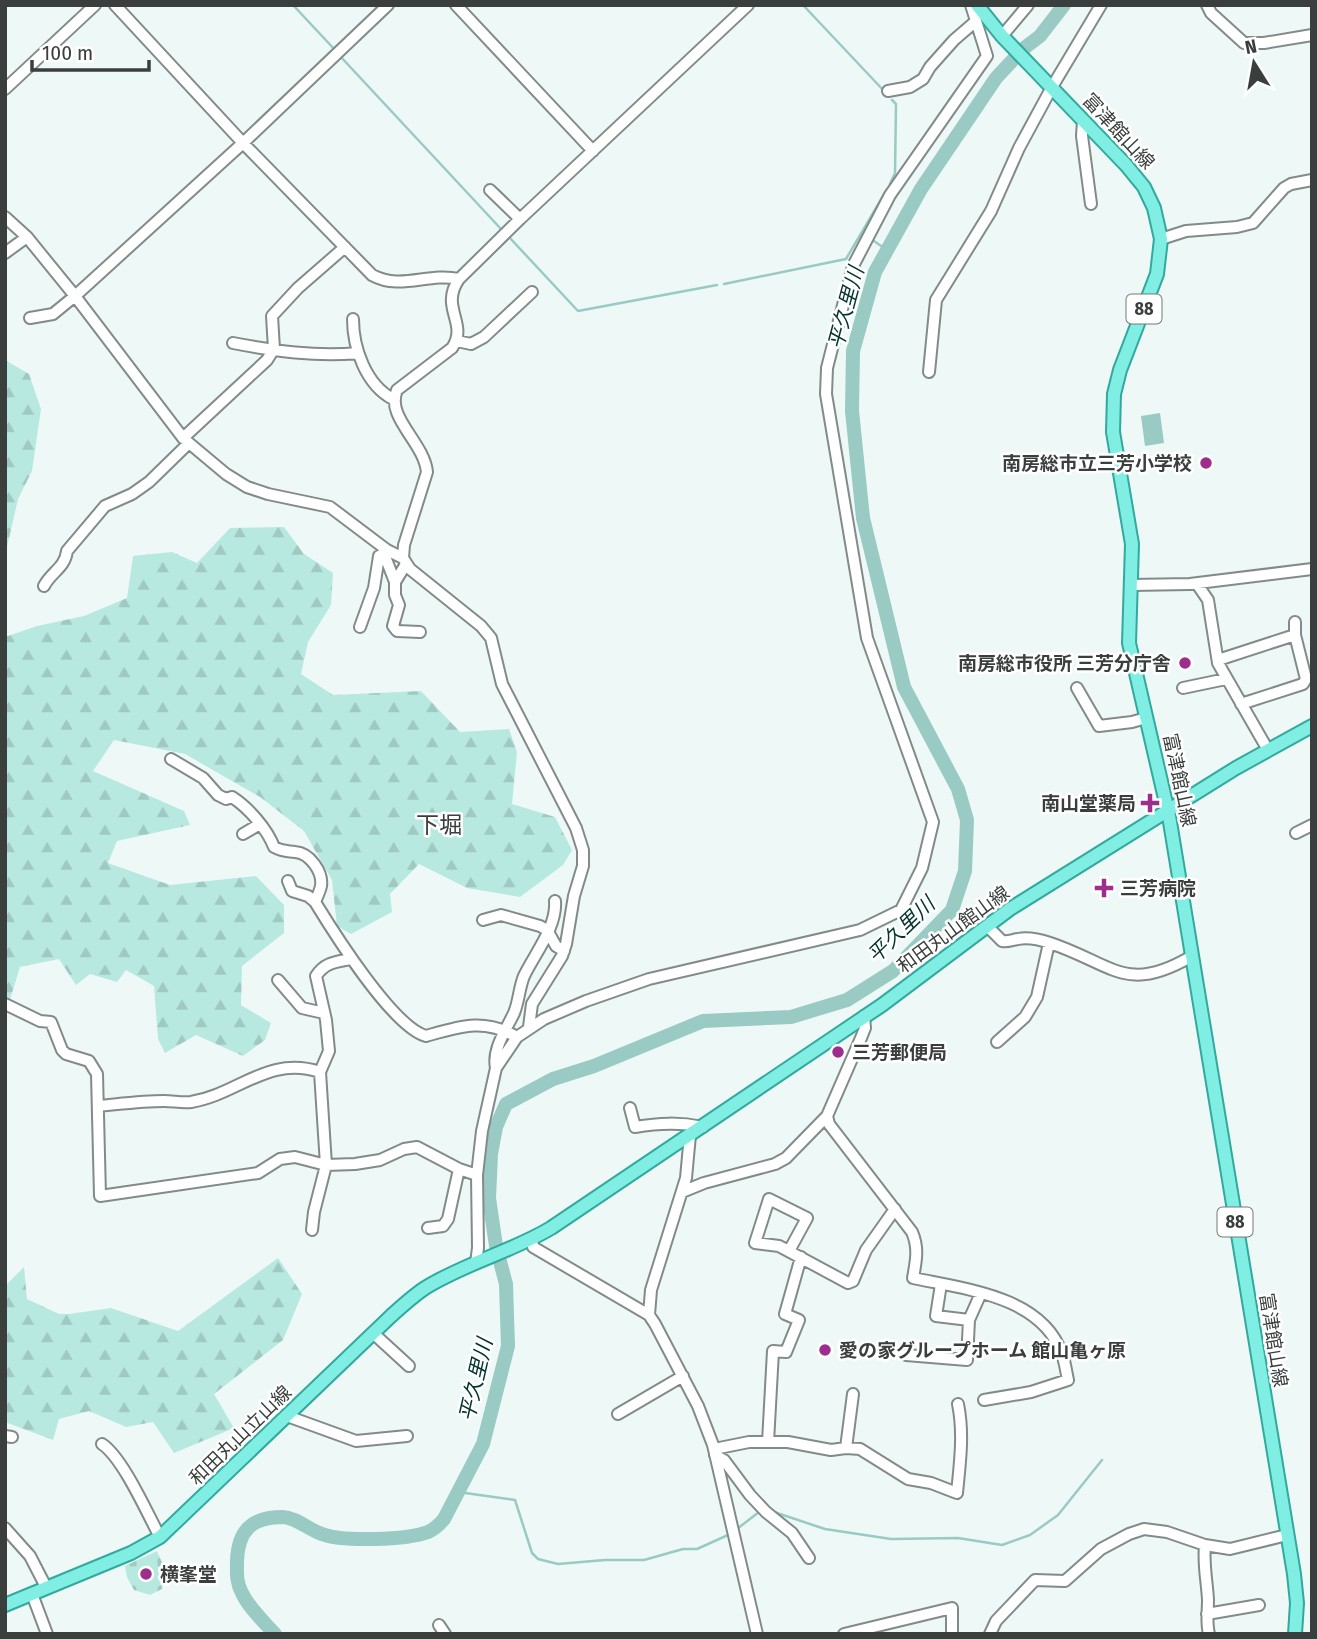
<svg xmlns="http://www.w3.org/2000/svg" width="1317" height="1639" viewBox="0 0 1317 1639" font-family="'Fira Sans Condensed','Noto Sans JP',sans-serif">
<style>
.forest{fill:url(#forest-firs)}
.cemetery{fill:url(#cemetery-stones)}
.water{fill:#99cac3}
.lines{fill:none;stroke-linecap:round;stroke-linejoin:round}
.stream{stroke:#99cac3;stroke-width:2.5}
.river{stroke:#99cac3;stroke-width:14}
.minor-casing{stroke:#828b8a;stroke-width:14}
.major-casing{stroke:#32a99e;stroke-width:16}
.minor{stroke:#fff;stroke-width:10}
.major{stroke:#81eee4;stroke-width:12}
.poi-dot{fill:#9e2e8c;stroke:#fff;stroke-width:2.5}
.labels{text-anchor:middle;stroke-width:5;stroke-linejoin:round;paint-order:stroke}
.shield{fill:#fff;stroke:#757877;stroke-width:2}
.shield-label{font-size:18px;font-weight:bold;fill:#3a3e3d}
.street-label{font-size:19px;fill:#3a3e3d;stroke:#fff}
.poi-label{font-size:19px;font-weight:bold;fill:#3a3e3d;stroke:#fff;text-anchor:start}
.water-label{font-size:21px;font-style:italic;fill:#043430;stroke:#fff}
.quarter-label{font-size:23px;fill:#3a3e3d;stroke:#fff}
</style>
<defs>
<pattern id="forest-firs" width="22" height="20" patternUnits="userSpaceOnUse" patternTransform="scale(1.75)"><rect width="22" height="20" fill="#b8e9e1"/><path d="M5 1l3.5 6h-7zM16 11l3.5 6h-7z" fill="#9fc9c2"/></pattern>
<pattern id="cemetery-stones" width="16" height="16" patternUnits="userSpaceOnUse" patternTransform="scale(1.75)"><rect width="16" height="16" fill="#b8e9e1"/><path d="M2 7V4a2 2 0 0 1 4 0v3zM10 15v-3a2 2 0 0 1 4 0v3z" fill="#9fc9c2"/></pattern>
</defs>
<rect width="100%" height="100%" fill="#eef9f7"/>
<path class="forest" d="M 5,360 L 29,374 L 41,409 L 32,471 L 18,499 L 5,556 Z
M 284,527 L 304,554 L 333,573 L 331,605 L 308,642 L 301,674 L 333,695 L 421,691 L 460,732 L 509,729 L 517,752 L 512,804 L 555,817 L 572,850 L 563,865 L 520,897 L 467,888 L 419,864 L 390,894 L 392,912 L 351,934 L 337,926 L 332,880 L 304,831 L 260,797 L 185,754 L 114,740 L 93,771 L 184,811 L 190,825 L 117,841 L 108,863 L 170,885 L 256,876 L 284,905 L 284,933 L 242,966 L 241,1005 L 271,1023 L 265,1040 L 243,1056 L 196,1035 L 165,1053 L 158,1039 L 154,986 L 126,970 L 117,982 L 90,974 L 76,985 L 59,959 L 20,967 L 5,1016 L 5,637 L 37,626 L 84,616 L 127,598 L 133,556 L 172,552 L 197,563 L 230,528 Z
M 278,1258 L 302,1294 L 283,1340 L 214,1394 L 234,1428 L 174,1453 L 153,1422 L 126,1427 L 89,1411 L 59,1419 L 53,1440 L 5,1422 L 5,1286 L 24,1267 L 27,1299 L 59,1314 L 69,1314 L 111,1308 L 178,1331 Z"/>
<path class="cemetery" d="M 157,1551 L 164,1567 L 162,1589 L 150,1595 L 134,1590 L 127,1577 L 125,1566 Z"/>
<path class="water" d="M 1160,413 L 1164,443 L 1145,446 L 1141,416 Z"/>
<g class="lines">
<path class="stream" d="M 293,5 L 336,51
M 803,5 L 885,92
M 340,56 L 501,229
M 890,184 L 895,173 L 896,104 L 892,100
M 509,237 L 578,311 L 717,285
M 871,239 L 887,250
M 724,284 L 846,259 L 886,191
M 458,1492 L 515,1500 L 532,1553 L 538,1559 L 558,1564 L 605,1560 L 644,1560 L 683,1549 L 697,1549 L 728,1535
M 774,1512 L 825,1529 L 891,1539 L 958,1538 L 1002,1545 L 1030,1535 L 1058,1515 L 1102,1460
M 737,1529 L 759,1512"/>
<path class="river" d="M 275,1634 C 264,1622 249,1608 242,1593 C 236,1582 237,1573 237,1561 C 238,1531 251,1517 283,1517 C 297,1518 309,1530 322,1534 C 342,1542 407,1540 428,1532 C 435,1529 439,1525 444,1519 L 483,1444 L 508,1346 L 506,1284 L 496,1246 L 489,1198 L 491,1154 L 496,1127 L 506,1104 L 553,1079 L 594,1066 L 703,1021 L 791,1017 L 847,1000 L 893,971 L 952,910 L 965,871 L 967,820 L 958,789 L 904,687 L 863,518 L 852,411 L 853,351 L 875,272 L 921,189 L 996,78 L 1023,49 L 1040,36 L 1064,5"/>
<g class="minor-casing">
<path id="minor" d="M 115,5 L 243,143 L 372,275 C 401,291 428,272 459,279
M 456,5 L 593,151
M 1207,5 L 1211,13 L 1244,43 L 1264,43 L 1312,35
M 1002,36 L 1028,5
M 5,89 L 95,5
M 888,91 L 910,87 L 923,79 L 930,67 L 954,40 L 976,21
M 1083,121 L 1082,136 L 1091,204
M 490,190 L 520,219
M 5,217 L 27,237 L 75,296 L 183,438 L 226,474 L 247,487 L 268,494 L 330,507 L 387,550 L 403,558
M 1161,239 L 1186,231 L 1237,227 L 1253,223 L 1284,188 L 1291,184 L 1312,180
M 5,253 L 27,237
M 30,318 L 53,314 L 75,296 L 243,143 L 388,5
M 353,319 C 353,348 366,385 393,399
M 457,341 L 471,344 L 484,337 L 532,292
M 233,343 C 274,351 316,357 358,353
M 929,372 L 936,300 L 991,211 L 1019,148 L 1052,87 L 1101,5
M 183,438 L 267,360 L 274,349 L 272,316 L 298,288 L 345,247
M 406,564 L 395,582 L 395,595 L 399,605 L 393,626 L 397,631 L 420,632
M 1197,584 L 1208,600 L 1218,663 L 1268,750
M 1131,585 L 1190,584 L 1312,569
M 44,586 C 51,572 65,568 67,551 L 105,506 L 132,494 L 149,482 L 189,443
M 360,627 L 374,588 L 379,556 L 384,554 L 395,582
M 1218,660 L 1295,635
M 1077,688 L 1099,726 L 1132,722 L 1146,718
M 1183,688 L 1226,679
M 1241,704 L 1303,684 L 1306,679 L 1295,635 L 1295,622
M 171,759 L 203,778 L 218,795 L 226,799 L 232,797 C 249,808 267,829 274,847 C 283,852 286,851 295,852 C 310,853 323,872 321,886 C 320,891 317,897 315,902 C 334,933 393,1027 426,1036 C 461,1026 484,1018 517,1037
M 1296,833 L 1312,825
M 243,834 L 260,824
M 288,881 L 292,891 L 308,896 L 315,902
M 483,920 L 501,915 L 540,926 L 547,930 L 556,946 L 564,951
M 987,926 L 1002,941 C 1009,942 1011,940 1018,939 C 1028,937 1041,940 1050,943 C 1113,964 1126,995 1192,956
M 278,980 L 302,1008 L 324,1013
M 5,1004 L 40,1021 L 51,1022 L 62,1050 L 66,1054 L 89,1061 L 97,1074 L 100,1196 L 258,1173 L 280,1159 L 295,1157 L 326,1165 L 355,1164 L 380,1160 L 404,1149 L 417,1147 L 459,1169 L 477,1175
M 864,1016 L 865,1028 L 861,1038 L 827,1116 L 829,1124 L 912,1232 C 919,1248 916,1261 913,1278 C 964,1289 1042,1296 1062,1354 C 1065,1362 1066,1371 1068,1380 L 1031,1392 L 984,1400
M 529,1027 L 532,1004 L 562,956 L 566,944 L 574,896 L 583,866 L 583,850 L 576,828 L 502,684 L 491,638 L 481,626 L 410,569 L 403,558 L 404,545 L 427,472 C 424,442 385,417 397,390 L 452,348 C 469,323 439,308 459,279 L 520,219 L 748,5
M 997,1042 L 1025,1017 L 1037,997 L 1049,943
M 496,1068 C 492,1049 506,1030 514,1013 C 519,1001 519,988 524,976 C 535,953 557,927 555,901
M 98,1106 C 120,1104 142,1101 164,1101 C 173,1101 182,1103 191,1102 C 239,1094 268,1055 320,1072
M 630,1108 L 635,1127 C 659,1123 679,1122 703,1127
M 682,1192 L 704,1183 L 775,1164 L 786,1158 L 827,1116
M 428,1228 L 443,1226 L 448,1219 L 459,1169
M 312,1230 L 314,1212 L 326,1165 L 320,1072 L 329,1051 L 326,1020 L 316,976 C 325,962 336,962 351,959
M 532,1239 L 533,1247 L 649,1315 L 655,1324 L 698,1406 L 713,1445 L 757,1634
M 789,1251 L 807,1218 L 769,1199 L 755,1243 L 779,1246 L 848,1283 L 853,1281 L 866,1250 L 895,1209
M 476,1263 L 478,1248 L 477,1175 L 482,1131 L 496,1068 L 517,1037 L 544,1019 L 586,1001 L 649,979 L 860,930 L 901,910 L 922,868 L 933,822 L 867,638 L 826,394 L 827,368 L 853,266 L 890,195 L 987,56 L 971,5
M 941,1284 L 936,1316 L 969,1320
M 649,1315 L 651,1290 L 686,1178 L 690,1135
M 373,1333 L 409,1366
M 906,1355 L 967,1360 L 969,1320 L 981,1293
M 618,1414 L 683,1376
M 287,1416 L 356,1441 L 407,1436
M 5,1436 L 12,1437
M 768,1442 L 773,1351 L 786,1352 L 799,1320 L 785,1314 L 801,1257
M 102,1444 C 123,1458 147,1513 160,1537
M 846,1448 L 853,1394
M 714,1449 L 749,1442 L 788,1442 L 831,1450 L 846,1448 L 860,1449 L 908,1479 L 931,1483 L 957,1493 C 960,1462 964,1434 958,1404
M 715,1455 L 724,1460 L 750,1495 L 766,1512 L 792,1533 L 809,1558
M 5,1528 L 30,1556 L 46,1587
M 1205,1545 C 1203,1564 1207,1581 1208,1600 C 1208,1612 1206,1622 1209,1634
M 32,1594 L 47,1634
M 1207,1614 L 1259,1605
M 439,1625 L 445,1634
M 844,1634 L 952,1608 L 952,1634
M 990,1634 L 996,1621 L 1035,1580 L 1065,1581 L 1101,1549 L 1129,1534 L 1144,1529 L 1167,1532 L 1205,1545 L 1230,1549 L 1287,1535"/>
</g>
<g class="major-casing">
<path id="major" d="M 977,5 L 1002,36 L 1126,165 L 1144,187 L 1154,208 L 1161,239 L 1157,274 L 1120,370 L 1114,394 L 1113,432 L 1132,544 L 1129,643 L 1169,816 L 1294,1574 L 1297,1603 L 1295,1634
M 5,1605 L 131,1553 L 160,1537 L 391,1316 C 402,1306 413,1296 425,1288 C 465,1263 511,1252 551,1228 L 882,1005 L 1010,909 L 1236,768 L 1312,726"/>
</g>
<use href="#minor" class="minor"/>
<use href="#major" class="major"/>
</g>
<g class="poi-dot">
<circle cx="1206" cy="463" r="7"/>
<circle cx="1185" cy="663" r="7"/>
<path d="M1146.5 792.5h7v7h7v7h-7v7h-7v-7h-7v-7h7z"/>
<path d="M1100.5 877.5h7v7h7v7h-7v7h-7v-7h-7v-7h7z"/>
<circle cx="838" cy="1052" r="7"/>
<circle cx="825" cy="1350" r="7"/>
<circle cx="146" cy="1574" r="7"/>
</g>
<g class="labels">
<g class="shield">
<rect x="1126.5" y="294.5" width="35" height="29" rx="5"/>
<rect x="1217.5" y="1207.5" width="35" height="29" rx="5"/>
</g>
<g class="shield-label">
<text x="1144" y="315">88</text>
<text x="1235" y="1228">88</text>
</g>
<g class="street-label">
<text transform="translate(1119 131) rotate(47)" y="7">富津館山線</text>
<text transform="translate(1180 780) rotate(78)" y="7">富津館山線</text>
<text transform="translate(953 929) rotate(-36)" y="7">和田丸山館山線</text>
<text transform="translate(1274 1340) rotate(81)" y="7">富津館山線</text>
<text transform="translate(240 1435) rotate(-44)" y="7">和田丸山立山線</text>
</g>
<g class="poi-label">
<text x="1192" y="470" text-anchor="end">南房総市立三芳小学校</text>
<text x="1171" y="670" text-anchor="end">南房総市役所 三芳分庁舎</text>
<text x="1136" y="810" text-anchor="end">南山堂薬局</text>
<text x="1120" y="895">三芳病院</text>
<text x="852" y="1059">三芳郵便局</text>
<text x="839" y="1357">愛の家グループホーム 館山亀ヶ原</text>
<text x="160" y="1581">横峯堂</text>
</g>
<g class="water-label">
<text transform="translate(846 308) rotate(-75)" y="7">平久里川</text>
<text transform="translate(901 930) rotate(-44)" y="7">平久里川</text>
<text transform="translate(476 1380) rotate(-77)" y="7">平久里川</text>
</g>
<g class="quarter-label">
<text x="439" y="833">下堀</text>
</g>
</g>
<rect width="1317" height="1639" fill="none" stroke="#3a3e3d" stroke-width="14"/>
<g transform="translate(1254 63) rotate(349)" stroke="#ffffff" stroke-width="5" paint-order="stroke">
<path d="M0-5L12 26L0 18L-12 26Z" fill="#3a3e3d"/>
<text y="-10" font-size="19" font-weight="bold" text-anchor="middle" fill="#3a3e3d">N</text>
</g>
<path d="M32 60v10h117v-10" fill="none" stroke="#3a3e3d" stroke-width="3.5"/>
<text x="42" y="60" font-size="21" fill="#3a3e3d" stroke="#ffffff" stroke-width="5" paint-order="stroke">100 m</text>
</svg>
